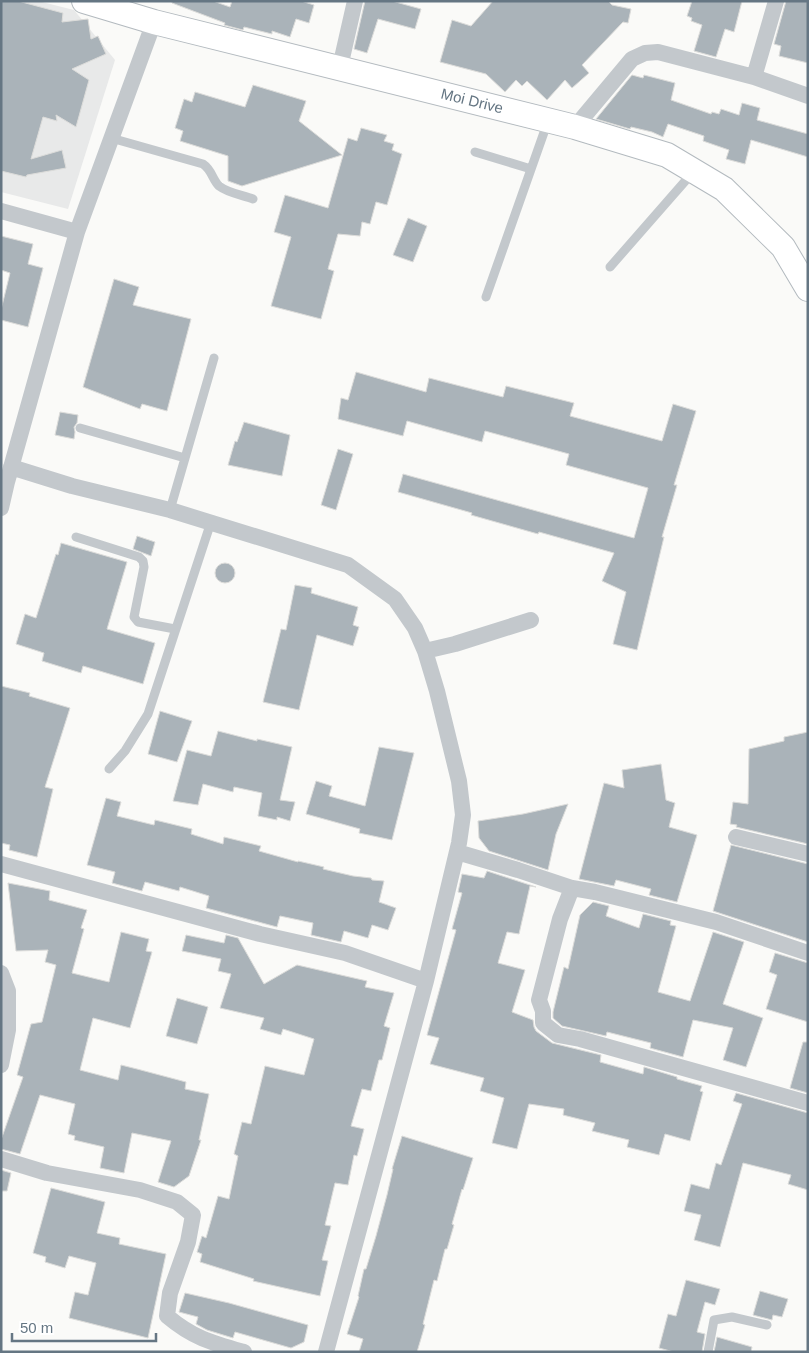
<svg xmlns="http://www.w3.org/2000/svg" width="809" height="1353" viewBox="0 0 809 1353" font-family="Arial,sans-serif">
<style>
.built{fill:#e8e9e9}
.building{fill:#aab3b9;stroke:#dcdcda}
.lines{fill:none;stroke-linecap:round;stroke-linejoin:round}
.secondary-casing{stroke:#b3babf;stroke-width:26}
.lane{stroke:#c3c8cc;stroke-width:9}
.street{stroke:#c3c8cc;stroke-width:16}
.secondary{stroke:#fff;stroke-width:24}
.labels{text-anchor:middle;stroke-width:5;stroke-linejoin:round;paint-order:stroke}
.street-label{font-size:15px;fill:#657683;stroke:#fff}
</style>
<rect width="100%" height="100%" fill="#fafaf8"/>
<path class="built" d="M 1,1 L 38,1 L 74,10 L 115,60 L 68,209 L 1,192 Z"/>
<path class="building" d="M 1,1 L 18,1 L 63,13 L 62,22 L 88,19 L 91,39 L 98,36 L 106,54 L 72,69 L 89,80 L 76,127 L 56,115 L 57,121 L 43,117 L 31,159 L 62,150 L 66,168 L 27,175 L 26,177 L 1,171 Z
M 172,1 L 213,1 L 230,7 L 232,1 L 301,1 L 314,5 L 309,23 L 296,19 L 290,37 L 272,31 L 272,34 L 244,27 L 243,30 L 224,25 L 225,23 L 172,3 Z
M 365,1 L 392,1 L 421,9 L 415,29 L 378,19 L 367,53 L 354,49 Z
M 493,1 L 608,1 L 612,5 L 631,9 L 628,23 L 623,22 L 582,65 L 589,73 L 572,88 L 565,80 L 547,100 L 527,81 L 522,86 L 516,80 L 505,92 L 486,74 L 440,62 L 452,20 L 471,26 Z
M 692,1 L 742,1 L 734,32 L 725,29 L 716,57 L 694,51 L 702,25 L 691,21 L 692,18 L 687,16 Z
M 786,1 L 808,1 L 808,63 L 779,56 L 781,46 L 774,44 Z
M 632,75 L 643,78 L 644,75 L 675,83 L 671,100 L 711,114 L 712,112 L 719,114 L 721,109 L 739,115 L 742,103 L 760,108 L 757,120 L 808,134 L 808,157 L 751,140 L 745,164 L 726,159 L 729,150 L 703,141 L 704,136 L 668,124 L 663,137 L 652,132 L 631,127 L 630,129 L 596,119 Z
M 253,85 L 306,101 L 299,121 L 342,155 L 242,186 L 228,181 L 228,156 L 180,141 L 183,131 L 175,128 L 184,99 L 192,102 L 195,92 L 245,107 Z
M 361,128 L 387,135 L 384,141 L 394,144 L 392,150 L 402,154 L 387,205 L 376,202 L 370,224 L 362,222 L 360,236 L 338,234 L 328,269 L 334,271 L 321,319 L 271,306 L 291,237 L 274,232 L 285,195 L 328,208 L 348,138 L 357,141 Z
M 408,218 L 427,226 L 413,262 L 393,255 Z
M 1,236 L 33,244 L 28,264 L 43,268 L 28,327 L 1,320 L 1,310 L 10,273 L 1,270 Z
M 114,279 L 139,287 L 133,305 L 191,319 L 167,411 L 142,404 L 140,409 L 83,387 Z
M 356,372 L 426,392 L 429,378 L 503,397 L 506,386 L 574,403 L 570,416 L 662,441 L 673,404 L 696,411 L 674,485 L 677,485 L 662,537 L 664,537 L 637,650 L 613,644 L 626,592 L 602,581 L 614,553 L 539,532 L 538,534 L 471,515 L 472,513 L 398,492 L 403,474 L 634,538 L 648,488 L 566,465 L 569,454 L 485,431 L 482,442 L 407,421 L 403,436 L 338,419 L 341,398 L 348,400 Z
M 60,412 L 78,415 L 77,423 L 74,427 L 75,432 L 74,439 L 55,435 Z
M 244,422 L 290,435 L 282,476 L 228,465 L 235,441 L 237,442 Z
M 338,449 L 353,454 L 336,510 L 321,505 Z
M 137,536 L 155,542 L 151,556 L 133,549 Z
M 61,543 L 127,562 L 107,629 L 155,643 L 143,684 L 83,666 L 81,673 L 42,661 L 44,653 L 16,644 L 25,614 L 36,618 L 56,554 L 58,555 Z
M215 573a10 10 0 1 1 20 0a10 10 0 1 1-20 0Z
M 295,585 L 312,588 L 311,593 L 358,607 L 353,625 L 359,627 L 353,646 L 317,635 L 299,710 L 263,702 L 281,629 L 286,630 Z
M 1,686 L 30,693 L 29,696 L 70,708 L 45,787 L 53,789 L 37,857 L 9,850 L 10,845 L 1,843 Z
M 160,711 L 192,721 L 177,762 L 148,754 Z
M 218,731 L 257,741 L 257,739 L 292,747 L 280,800 L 295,802 L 290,821 L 277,817 L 277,820 L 258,816 L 262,793 L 234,787 L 233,792 L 203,784 L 198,805 L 173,801 L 187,750 L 211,756 Z
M 808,732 L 808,844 L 736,827 L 737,825 L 730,824 L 733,802 L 748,804 L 749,749 L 784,741 L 784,737 Z
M 379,747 L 414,753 L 392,840 L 359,833 L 360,829 L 306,814 L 316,781 L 332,786 L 329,796 L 365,806 Z
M 661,764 L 666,800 L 675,803 L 669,827 L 697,835 L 677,902 L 649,895 L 651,889 L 616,880 L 614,886 L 579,879 L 604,783 L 624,788 L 622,770 Z
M 106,798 L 121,802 L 117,816 L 154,825 L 155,820 L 192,829 L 191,834 L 223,844 L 224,837 L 261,846 L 259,851 L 298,862 L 298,861 L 324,867 L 323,869 L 353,876 L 371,878 L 372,880 L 384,881 L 379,902 L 396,908 L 388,930 L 372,925 L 368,938 L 344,931 L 341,942 L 311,935 L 313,923 L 280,916 L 277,927 L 206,908 L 209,896 L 180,887 L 179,891 L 145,882 L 142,891 L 112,883 L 115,872 L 87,865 Z
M 568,804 L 556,834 L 548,870 L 489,851 L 479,838 L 478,821 L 523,814 Z
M 731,845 L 808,864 L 808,942 L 713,911 Z
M 487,871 L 536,887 L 530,886 L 519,934 L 507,932 L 498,963 L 525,970 L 512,1012 L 533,1020 L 534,1027 L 536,1031 L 552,1043 L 601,1055 L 600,1062 L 643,1074 L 644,1067 L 677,1077 L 677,1079 L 702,1086 L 700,1091 L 703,1092 L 690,1141 L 665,1134 L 659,1155 L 627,1147 L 629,1140 L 592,1131 L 595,1123 L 563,1115 L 564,1109 L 529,1104 L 517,1149 L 492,1143 L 504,1098 L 480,1091 L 484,1078 L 430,1064 L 439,1038 L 427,1035 L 456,930 L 452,929 L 462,893 L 458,892 L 462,874 L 484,878 Z
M 8,883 L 50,891 L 49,900 L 87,910 L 81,928 L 84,929 L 72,973 L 109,982 L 121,932 L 149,939 L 146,951 L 152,952 L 130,1028 L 93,1018 L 80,1070 L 118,1080 L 121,1065 L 137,1069 L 186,1082 L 185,1089 L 209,1094 L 199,1140 L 201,1140 L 189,1176 L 174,1187 L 158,1182 L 171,1141 L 132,1133 L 124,1173 L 100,1168 L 104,1147 L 74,1140 L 75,1136 L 68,1134 L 75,1104 L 40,1095 L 20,1154 L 1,1149 L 1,1140 L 23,1077 L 17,1075 L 31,1024 L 42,1022 L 56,965 L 45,962 L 48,950 L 16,951 Z
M 593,902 L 609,906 L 606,916 L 639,928 L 643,914 L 671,921 L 670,925 L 676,926 L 658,992 L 690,1001 L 713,932 L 744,942 L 723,1004 L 763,1018 L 746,1067 L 723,1060 L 733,1028 L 693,1020 L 683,1057 L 650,1048 L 651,1043 L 607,1032 L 606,1036 L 562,1026 L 553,1018 L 553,1012 L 564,967 L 568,969 L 580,915 Z
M 186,935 L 224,943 L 226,935 L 238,938 L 264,984 L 297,965 L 367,981 L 365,987 L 394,993 L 384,1026 L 390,1028 L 382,1060 L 379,1060 L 371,1091 L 362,1089 L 351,1126 L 364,1129 L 357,1156 L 354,1155 L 348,1185 L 335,1183 L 325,1225 L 331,1226 L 322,1260 L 328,1261 L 320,1296 L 253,1281 L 254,1279 L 200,1262 L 202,1254 L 197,1252 L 202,1236 L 206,1238 L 218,1196 L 229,1199 L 238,1156 L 234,1154 L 242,1122 L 251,1124 L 265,1066 L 304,1075 L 314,1039 L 283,1029 L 281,1035 L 260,1029 L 264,1018 L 220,1008 L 231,974 L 218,971 L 221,959 L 182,951 Z
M 775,953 L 808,963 L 808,1022 L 766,1009 L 777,975 L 769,972 Z
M 177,998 L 208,1007 L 197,1044 L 166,1036 Z
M 803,1042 L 808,1042 L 808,1093 L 790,1088 Z
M 736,1093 L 808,1113 L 808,1190 L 788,1184 L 791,1175 L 743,1163 L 720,1247 L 694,1240 L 701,1215 L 684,1211 L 691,1184 L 709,1189 L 716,1163 L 721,1165 L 742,1104 L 733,1101 Z
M 402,1136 L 473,1158 L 463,1190 L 462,1189 L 452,1224 L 454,1225 L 447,1249 L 445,1249 L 437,1281 L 434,1280 L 423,1324 L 425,1325 L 417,1352 L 359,1352 L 363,1339 L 347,1334 L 359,1297 L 358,1296 L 364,1269 L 366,1269 L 376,1236 L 387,1195 L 393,1169 L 392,1169 Z
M 1,1170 L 11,1173 L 7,1191 L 1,1191 Z
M 51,1188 L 105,1202 L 97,1233 L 120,1238 L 119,1244 L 166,1254 L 148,1338 L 69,1318 L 75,1292 L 88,1295 L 96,1263 L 69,1256 L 65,1268 L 45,1262 L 46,1257 L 33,1253 Z
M 686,1280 L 720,1289 L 715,1305 L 705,1302 L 697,1332 L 705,1334 L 702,1352 L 674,1352 L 659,1348 L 668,1314 L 676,1316 Z
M 760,1291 L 788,1299 L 782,1317 L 773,1315 L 772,1320 L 753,1315 Z
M 185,1293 L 229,1303 L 308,1325 L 304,1342 L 291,1348 L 235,1332 L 233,1338 L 207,1330 L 196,1324 L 198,1317 L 179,1312 Z
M 717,1337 L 752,1347 L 751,1352 L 714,1352 Z"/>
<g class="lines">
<g class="secondary-casing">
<path id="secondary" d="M 84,1 L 154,22 L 575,127 L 667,155 L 724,189 L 783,247 L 808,289"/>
</g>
<path class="lane" d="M 111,138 L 203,164 C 212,170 212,179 219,186 C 228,193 242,195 253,199
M 475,152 L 531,169
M 610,267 L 694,171
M 486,297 L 548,121
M 80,428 L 185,458
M 170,510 L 214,358
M 76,537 L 139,557 L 143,561 L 144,567 L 134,617 L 138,622 L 175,629
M 109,769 L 125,751 L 148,714 L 211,522
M 708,1352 L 714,1320 L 732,1317 L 767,1325"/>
<path class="street" d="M 340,67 L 355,1
M 754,77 L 776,1
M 575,127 L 632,59 L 645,53 L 658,52 L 754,77 L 808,96
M 1,211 L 77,232
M 11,467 L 72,486 L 170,510 L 348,565 L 395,599 L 415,628 L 425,651 L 455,644 L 531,620
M 1,508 L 7,482 L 77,232 L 154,22
M 736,837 L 808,854
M 457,852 L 518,870 L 572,888
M 1,864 L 260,934 L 345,953 L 426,981
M 808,953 L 716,922 L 595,892 L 572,888 L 560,919 L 539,1000 L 543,1011 L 543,1023 L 558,1035 L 580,1039 L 808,1103
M 1,973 L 8,991 L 8,1030 L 1,1065
M 1,1159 L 47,1173 L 140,1190 L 177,1202 L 193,1215 L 188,1242 L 170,1293 L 167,1316 C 193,1338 212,1343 244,1352
M 326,1352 L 426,981 L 459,843 L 463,815 L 459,781 L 437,691 L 425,651"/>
<use href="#secondary" class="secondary"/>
</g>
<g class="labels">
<g class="street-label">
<text transform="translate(472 101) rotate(14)" y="5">Moi Drive</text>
</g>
</g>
<rect width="809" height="1353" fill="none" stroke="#657683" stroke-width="5"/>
<path d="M12 1333v8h144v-8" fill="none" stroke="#657683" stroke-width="2.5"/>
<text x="20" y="1333" font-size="15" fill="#657683" stroke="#ffffff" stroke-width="4" paint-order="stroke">50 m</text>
</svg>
